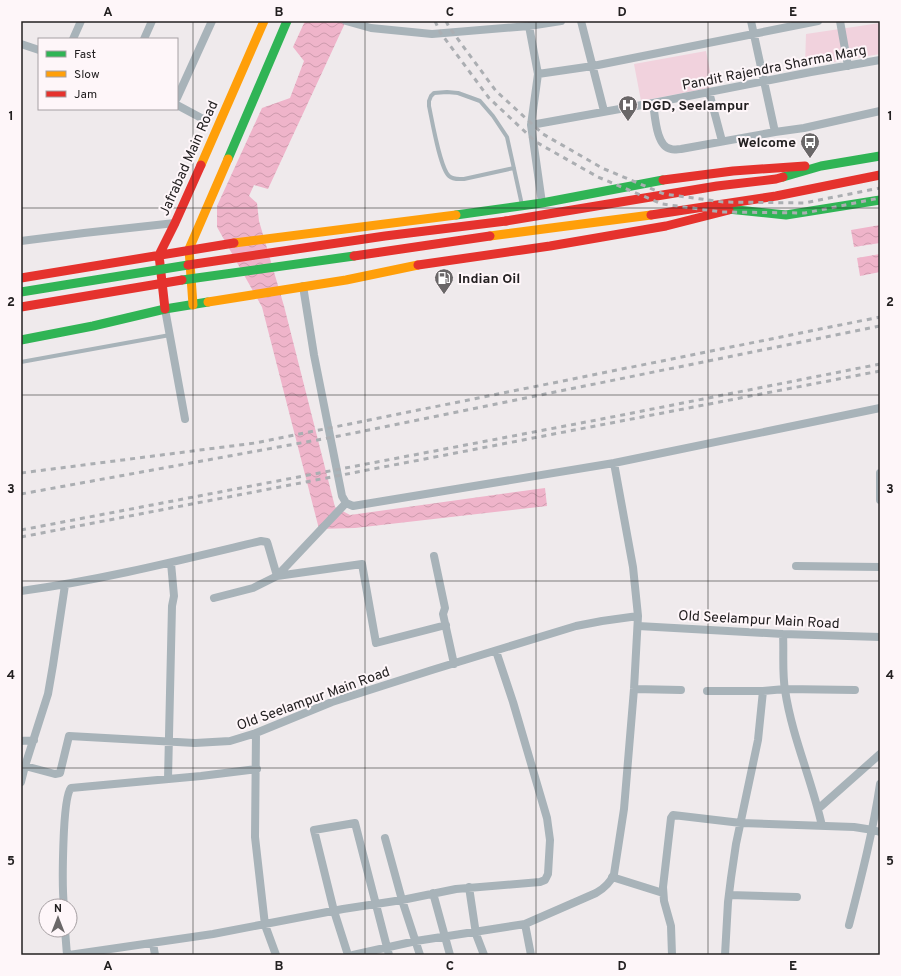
<svg xmlns="http://www.w3.org/2000/svg" width="901" height="976" viewBox="0 0 901 976" font-family="Overpass,sans-serif">
<style>
.park{fill:#f1d2dd}
.water{fill:url(#water-waves)}
.lines{fill:none;stroke-linecap:round;stroke-linejoin:round}
.lane{stroke:#a8b3b9;stroke-width:4}
.street{stroke:#a8b3b9;stroke-width:8}
.fast{stroke:#30b455;stroke-width:9}
.slow{stroke:#ff9f0a;stroke-width:9}
.jam{stroke:#e5322d;stroke-width:9}
.rail{stroke:#abaeb2;stroke-width:3;stroke-dasharray:5 5;stroke-linecap:butt}
.fast-bridge{stroke:#30b455;stroke-width:9}
.jam-bridge{stroke:#e5322d;stroke-width:9}
.grid{fill:none;stroke:#232021;stroke-width:1;stroke-opacity:0.55}
.labels{text-anchor:middle;stroke-width:4;stroke-linejoin:round;paint-order:stroke}
.street-label{font-size:14px;fill:#232021;stroke:#fef6f9}
.poi-label{font-size:14px;font-weight:bold;fill:#232021;stroke:#fef6f9;text-anchor:start}
.neatline{fill:none;stroke:#232021;stroke-width:1.5}
.grid-label{font-size:13px;text-anchor:middle;font-weight:bold;fill:#232021}
</style>
<defs>
<pattern id="water-waves" width="16" height="10" patternUnits="userSpaceOnUse"><rect width="16" height="10" fill="#efb4ca"/><path d="M0 5q4-4 8 0t8 0" fill="none" stroke="#cd9aad"/></pattern>
</defs>
<rect width="100%" height="100%" fill="#efeaec"/>
<path class="park" d="M 880,23 L 880,54 L 805,67 L 806,34 Z
M 706,51 L 713,86 L 709,88 L 641,101 L 634,64 Z"/>
<path class="water" d="M 305,21 L 346,21 L 268,189 L 254,185 L 249,196 L 257,203 L 259,221 L 284,306 L 335,507 L 350,515 L 545,488 L 547,506 L 355,528 L 319,529 L 262,307 L 217,227 L 217,206 L 262,108 L 290,98 L 304,61 L 293,47 Z
M 880,225 L 880,243 L 854,247 L 851,230 Z
M 880,254 L 880,272 L 860,276 L 857,258 Z"/>
<g class="lines">
<path class="lane" d="M 514,168 L 464,179 C 459,179 453,180 449,176 C 440,168 432,120 429,106 L 429,101 L 431,96 L 434,93 L 447,92 L 458,93 L 480,101 L 493,116 L 507,137 L 522,205
M 21,362 L 170,335"/>
<path class="street" d="M 346,21 L 371,28 L 432,34 L 529,26 L 561,21
M 581,21 L 604,111
M 751,21 L 775,132
M 840,21 L 848,66
M 529,26 L 538,74 L 531,125 L 542,203
M 73,39 L 81,21
M 144,39 L 152,21
M 21,44 L 39,50
M 538,74 L 593,66 L 818,21
M 709,92 L 722,141
M 177,98 L 212,21
M 653,103 C 655,115 656,147 671,149 C 674,150 678,149 681,149 L 775,132 L 804,128 L 880,111
M 177,105 L 205,120
M 531,125 L 653,103 L 811,72 L 880,60
M 21,241 L 84,233 L 175,223
M 303,286 L 314,355 L 342,496 L 346,503 L 353,506 L 614,463 L 880,408
M 165,309 L 185,419
M 880,473 L 880,500
M 434,556 L 445,608 L 443,614 L 454,664
M 796,566 L 880,567
M 21,591 C 102,580 181,560 261,541 L 267,542 L 268,545 L 277,576 L 362,564 L 376,643 L 446,625
M 214,598 L 253,588 L 277,576 L 346,503
M 638,626 L 783,634 L 880,637
M 783,634 C 784,652 782,672 785,690 C 792,737 812,780 822,826
M 634,689 L 681,690
M 707,691 L 763,691 L 785,689 L 855,690
M 256,733 L 255,837 L 265,925 L 276,955
M 21,741 L 34,740
M 25,766 L 48,694 L 53,665 L 65,585
M 168,779 L 172,606 L 174,596 L 171,563
M 21,782 L 25,766 L 55,774 L 60,773 L 69,736 L 195,743 L 230,741 L 256,733 L 332,702 L 432,670 L 576,626 L 602,621 L 638,616
M 818,809 L 880,754
M 385,838 L 402,900 L 420,955
M 612,877 L 663,893
M 469,887 L 476,934 L 484,955
M 433,893 L 450,955
M 729,895 L 797,897
M 64,906 C 62,889 62,798 71,788 L 201,776 L 257,769
M 525,924 L 531,955
M 849,925 C 861,878 873,832 880,784
M 65,930 L 67,955
M 153,943 L 155,955
M 69,955 L 213,934 L 343,909 L 402,900 L 456,889 L 540,882 L 545,880 L 548,874 L 550,840 L 547,818 L 513,702 L 496,651
M 348,955 L 334,911 L 314,830 L 355,823 L 389,955
M 353,955 L 416,941 L 525,924 L 596,893 C 605,888 610,883 614,874 L 624,809 L 634,689 L 638,616 L 633,567 L 614,463
M 672,955 L 671,926 L 664,901 L 663,887 L 671,818 L 673,815 L 741,823 L 854,827 L 873,830 L 880,832
M 725,955 L 728,902 L 731,878 L 736,844 L 758,740 L 763,691"/>
<path class="fast" d="M 228,159 L 287,21
M 783,177 L 821,166 L 880,156
M 728,209 L 786,215 L 880,200
M 456,215 L 542,203 L 663,180
M 21,340 L 93,326 L 165,309 L 208,302"/>
<path class="slow" d="M 201,165 L 264,21
M 490,236 L 651,215
M 234,243 L 456,215
M 208,302 L 346,280 L 418,265
M 193,305 L 189,249 L 228,159"/>
<path class="jam" d="M 663,180 L 733,171 L 805,166
M 651,215 L 776,196 L 880,175
M 506,221 L 717,186 L 776,179 L 783,177
M 418,265 L 550,246 L 666,226 L 729,210
M 21,278 L 234,243
M 165,309 L 159,255 L 175,223 L 201,165"/>
<path class="rail" d="M 435,21 L 440,32 L 489,98 L 536,142 L 598,177 L 662,204 L 722,212 L 805,213 L 880,198
M 446,21 L 449,27 L 496,91 L 543,134 L 602,168 L 664,194 L 723,202 L 804,203 L 880,188
M 21,473 L 255,443 L 880,317
M 21,494 L 339,436 L 880,326
M 21,530 L 607,418 L 880,364
M 21,537 L 880,371"/>
<path class="fast-bridge" d="M 182,280 L 354,256
M 21,292 L 188,265"/>
<path class="jam-bridge" d="M 354,256 L 490,236
M 188,265 L 385,236 L 506,221
M 21,307 L 182,280"/>
</g>
<path class="grid" d="M 193,21 L 193,955M 365,21 L 365,955M 536,21 L 536,955M 708,21 L 708,955M 21,208 L 880,208M 21,395 L 880,395M 21,581 L 880,581M 21,768 L 880,768"/>
<defs>
<g id="hospital-pin" transform="scale(1)"><path d="M0 17L-7.5 6A9.5 9.5 0 1 1 7.5 6Z" fill="#6a6768" stroke="#fef6f9"/><path d="M-5-5h3v3.5h4V-5h3V5h-3V1.5h-4V5h-3Z" fill="#fff"/></g>
<g id="bus-pin" transform="scale(1)"><path d="M0 17L-7.5 6A9.5 9.5 0 1 1 7.5 6Z" fill="#6a6768" stroke="#fef6f9"/><path d="M-5-6H5V4H4V6H2V4H-2V6H-4V4H-5ZM-3.5-4V0h7V-4ZM-3.5 1.2v1.5H-2V1.2ZM2 1.2v1.5H3.5V1.2Z" fill="#fff"/></g>
<g id="fuel-pin" transform="scale(1)"><path d="M0 17L-7.5 6A9.5 9.5 0 1 1 7.5 6Z" fill="#6a6768" stroke="#fef6f9"/><path d="M-5.5-6h7V0h2V4h1.3V-2.5L3-4.5l.8-.8L6-3V5H2.5V1h-1V6h-7ZM-4.2-4.7v3.2H.2V-4.7Z" fill="#fff"/></g>
</defs>
<g fill-rule="evenodd">
<use href="#hospital-pin" x="628" y="105"/>
<use href="#bus-pin" x="810" y="142"/>
<use href="#fuel-pin" x="444" y="278"/>
</g>
<g class="labels">
<g class="street-label">
<text transform="translate(774 67) rotate(-11)" y="5">Pandit Rajendra Sharma Marg</text>
<text transform="translate(188 158) rotate(-66)" y="5">Jafrabad Main Road</text>
<text transform="translate(759 619) rotate(3)" y="5">Old Seelampur Main Road</text>
<text transform="translate(313 698) rotate(-20)" y="5">Old Seelampur Main Road</text>
</g>
<g class="poi-label">
<text x="642" y="110">DGD, Seelampur</text>
<text x="796" y="147" text-anchor="end">Welcome</text>
<text x="458" y="283">Indian Oil</text>
</g>
</g>
<rect width="901" height="976" fill="none" stroke="#fef6f9" stroke-width="44"/>
<rect x="38" y="38" width="140" height="72" fill="#fef6f9" stroke="#a6a0a3"/>
<rect x="46" y="51" width="20" height="6" fill="#30b455" stroke="#a6a0a3"/>
<text x="74" y="58" font-size="12" fill="#232021">Fast</text>
<rect x="46" y="71" width="20" height="6" fill="#ff9f0a" stroke="#a6a0a3"/>
<text x="74" y="78" font-size="12" fill="#232021">Slow</text>
<rect x="46" y="91" width="20" height="6" fill="#e5322d" stroke="#a6a0a3"/>
<text x="74" y="98" font-size="12" fill="#232021">Jam</text>
<g transform="translate(58 918)"><circle r="19" fill="#fef6f9" stroke="#a6a0a3"/>
<path d="M0-3L7 15L0 10L-7 15Z" fill="#6a6768"/>
<text y="-6" font-size="11" font-weight="bold" text-anchor="middle" fill="#232021">N</text>
</g>
<rect x="22" y="22" width="857" height="932" class="neatline"/>
<g class="grid-label">
<text x="108" y="16">A</text>
<text x="279" y="16">B</text>
<text x="450" y="16">C</text>
<text x="622" y="16">D</text>
<text x="793" y="16">E</text>
<text x="11" y="120">1</text>
<text x="890" y="120">1</text>
<text x="11" y="306">2</text>
<text x="890" y="306">2</text>
<text x="11" y="493">3</text>
<text x="890" y="493">3</text>
<text x="11" y="679">4</text>
<text x="890" y="679">4</text>
<text x="11" y="865">5</text>
<text x="890" y="865">5</text>
<text x="108" y="970">A</text>
<text x="279" y="970">B</text>
<text x="450" y="970">C</text>
<text x="622" y="970">D</text>
<text x="793" y="970">E</text>
</g>
</svg>
